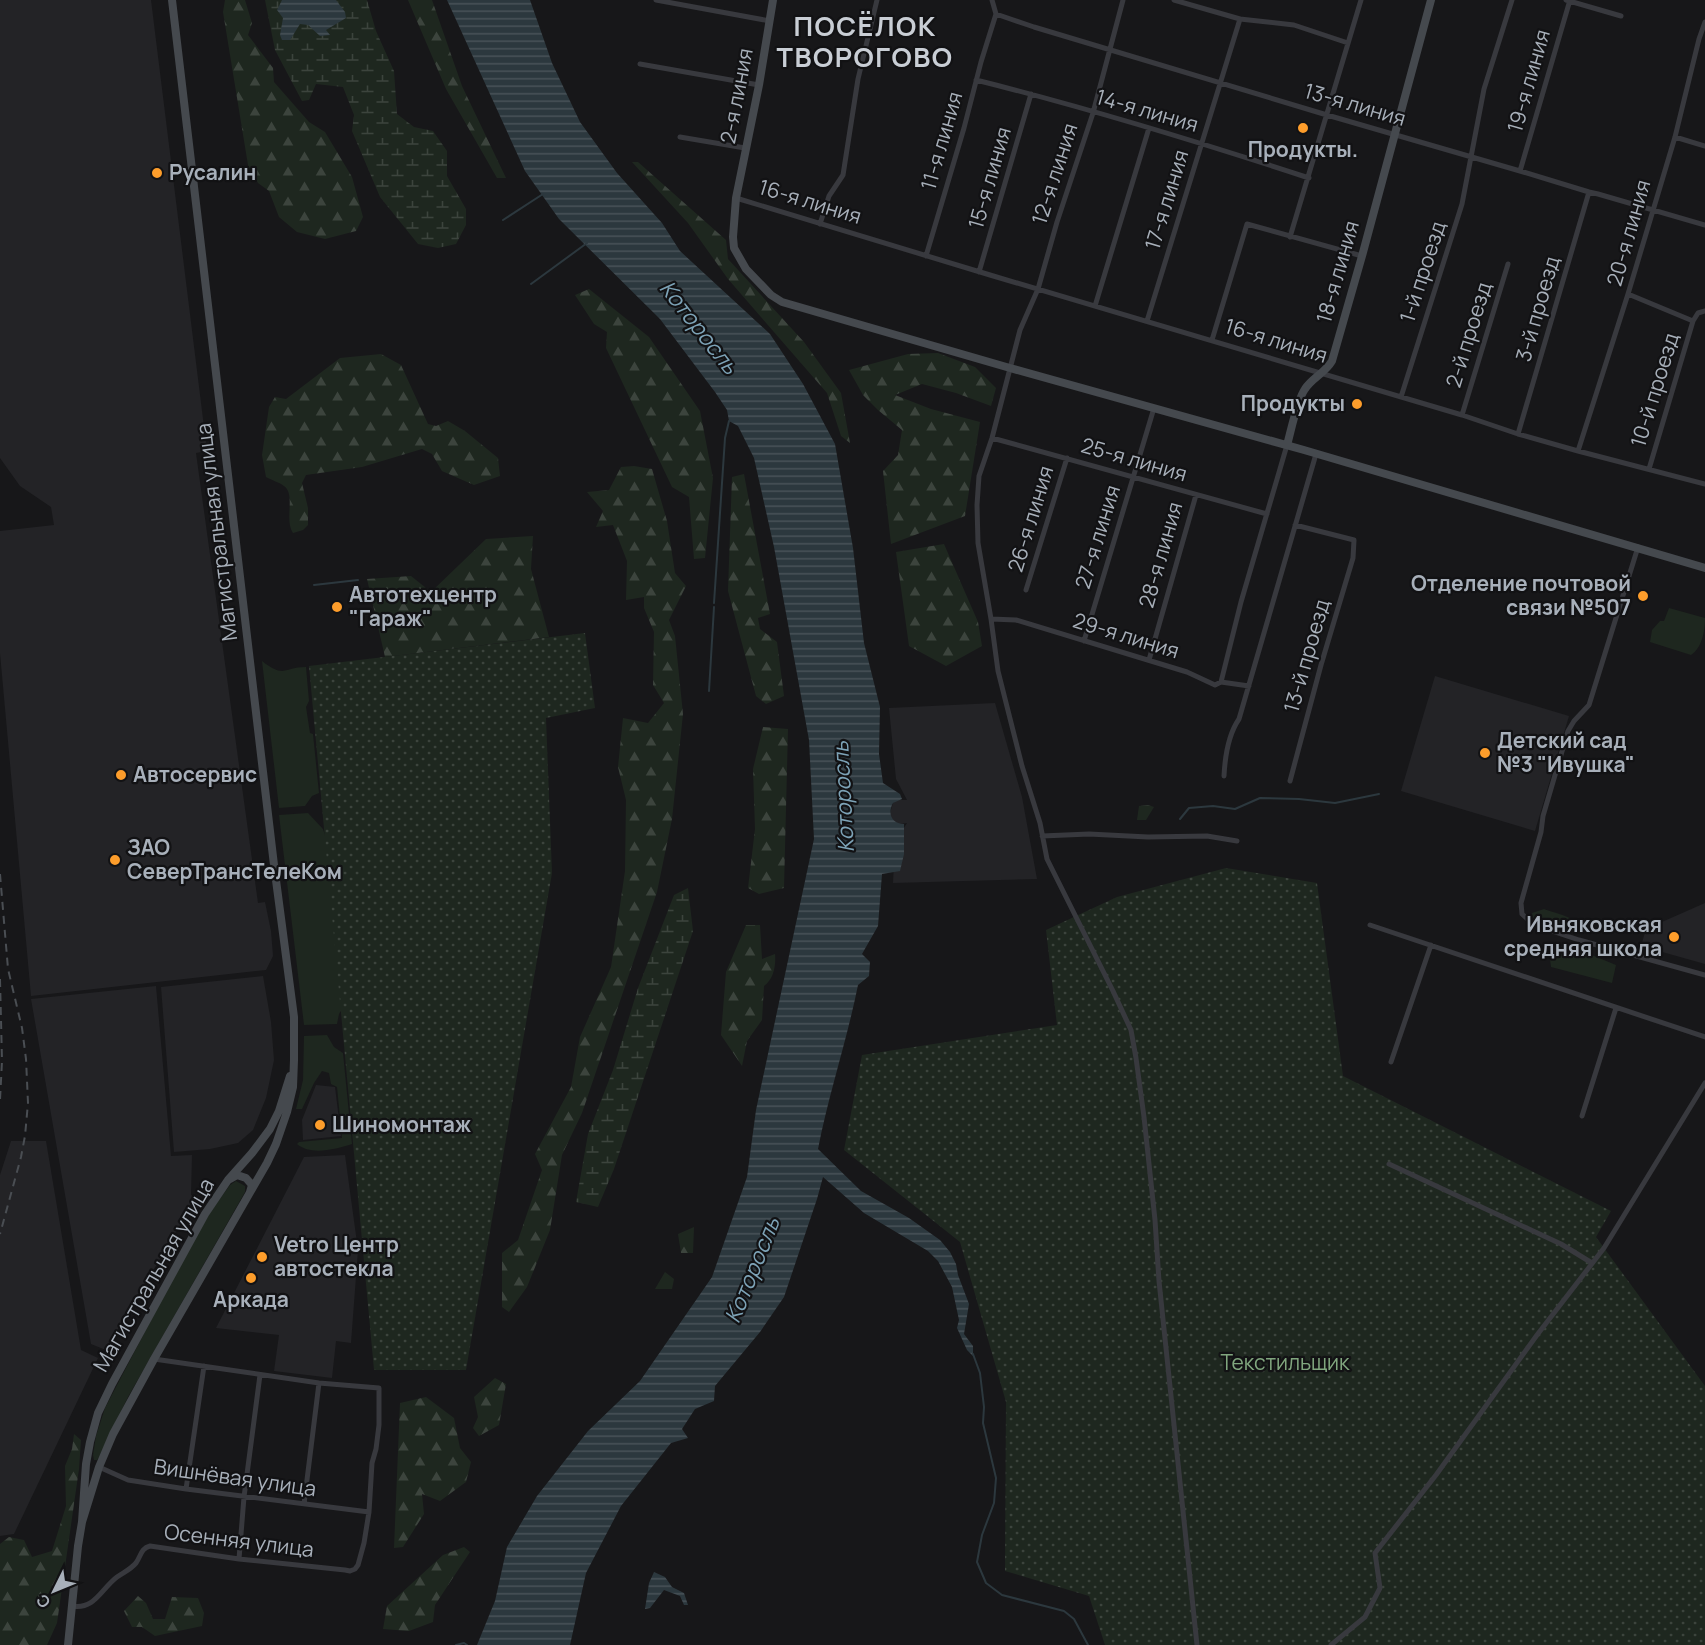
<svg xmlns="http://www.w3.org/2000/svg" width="1705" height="1645" viewBox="0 0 1705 1645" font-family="Manrope,sans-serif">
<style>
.built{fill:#232326}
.green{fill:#1e271f}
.forest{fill:url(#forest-firs)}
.wetland{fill:url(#wetland-marsh)}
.garden{fill:url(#garden-dots)}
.water{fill:url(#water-rules)}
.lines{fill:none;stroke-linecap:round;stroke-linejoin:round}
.stream{stroke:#2c383e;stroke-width:2}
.street{stroke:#38393e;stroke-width:5}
.secondary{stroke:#45494e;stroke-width:8}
.rail{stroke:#4a4e53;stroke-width:2;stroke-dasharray:8 6;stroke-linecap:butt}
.poi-dot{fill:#fd9d2b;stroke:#121214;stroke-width:2}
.labels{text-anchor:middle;stroke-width:4.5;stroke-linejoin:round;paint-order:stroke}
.street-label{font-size:21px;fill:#a8b0ba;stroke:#121214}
.poi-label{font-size:21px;font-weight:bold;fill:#a8b0ba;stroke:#121214;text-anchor:start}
.park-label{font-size:21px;fill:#80a67e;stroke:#121214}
.water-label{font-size:22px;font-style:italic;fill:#7da3b7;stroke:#121214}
.district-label{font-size:27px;font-weight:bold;letter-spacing:1.5px;fill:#c9ced5;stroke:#121214}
</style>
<defs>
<pattern id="forest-firs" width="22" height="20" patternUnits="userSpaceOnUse" patternTransform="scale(1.5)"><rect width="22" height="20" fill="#1e271f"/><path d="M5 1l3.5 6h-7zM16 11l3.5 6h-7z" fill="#3c443d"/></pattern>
<pattern id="wetland-marsh" width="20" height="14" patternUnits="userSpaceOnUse" patternTransform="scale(1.5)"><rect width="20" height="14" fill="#1e271f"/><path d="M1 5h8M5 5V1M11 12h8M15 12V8" fill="none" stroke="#3c443d"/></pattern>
<pattern id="garden-dots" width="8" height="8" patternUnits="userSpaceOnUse" patternTransform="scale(1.5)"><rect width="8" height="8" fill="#1e271f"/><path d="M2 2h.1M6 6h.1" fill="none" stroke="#3c443d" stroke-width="1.8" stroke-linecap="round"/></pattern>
<pattern id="water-rules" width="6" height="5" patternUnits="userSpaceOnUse" patternTransform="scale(1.5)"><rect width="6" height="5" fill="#2c383e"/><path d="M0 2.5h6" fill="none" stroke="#485258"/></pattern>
</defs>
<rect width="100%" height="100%" fill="#171719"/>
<path class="built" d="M 0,0 L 151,0 L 207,451 L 196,453 L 258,903 L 265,902 L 271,931 L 273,956 L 266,970 L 31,996 L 0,653 L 0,531 L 54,525 L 51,507 L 20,486 L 0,458 Z
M 1435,676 L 1569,716 L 1535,831 L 1401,791 Z
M 995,703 L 1022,797 L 1037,879 L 893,883 L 895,842 L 907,823 L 900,824 L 895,822 L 891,818 L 890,813 L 893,803 L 897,800 L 907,800 L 896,779 L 889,708 Z
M 1705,903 L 1705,964 L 1641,946 L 1646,929 Z
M 263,976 L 271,1022 L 274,1060 L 266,1098 L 253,1130 L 238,1143 L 210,1149 L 174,1152 L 161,987 Z
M 156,986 L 171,1156 L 192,1155 L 191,1195 L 196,1198 L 106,1350 L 91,1344 L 31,999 Z
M 316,1085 L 335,1087 L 341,1136 L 303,1140 L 302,1120 Z
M 11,1141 L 46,1141 L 81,1350 L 98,1358 L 14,1534 L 0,1536 L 0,1175 Z
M 345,1155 L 358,1250 L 351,1343 L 336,1341 L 332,1378 L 274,1371 L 279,1335 L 216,1328 L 304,1157 Z"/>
<path class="green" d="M 1669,608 L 1705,618 C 1705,631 1702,648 1691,655 L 1650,642 L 1652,630 L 1660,621 L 1664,621 Z
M 262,661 C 285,679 283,667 306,667 L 309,701 L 306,707 L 310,733 L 313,734 L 319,793 L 312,796 L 305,806 L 279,808 Z
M 308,813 L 323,829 L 332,857 L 342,1009 L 339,1014 L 337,1024 L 304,1025 L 279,815 Z
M 1544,909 C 1557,914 1581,917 1580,933 L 1566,932 L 1533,919 L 1532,913 Z
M 1548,943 L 1582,951 L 1616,965 L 1612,983 L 1551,967 Z
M 327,1035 L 334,1047 L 343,1053 L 352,1144 C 336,1149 311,1156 297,1144 L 299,1142 L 342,1138 L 337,1087 L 331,1084 L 329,1073 L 322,1071 L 314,1083 L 302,1109 L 296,1109 L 303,1080 L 304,1036 Z
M 236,1181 L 245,1186 L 245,1192 L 128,1397 L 99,1457 L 97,1460 L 94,1460 L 93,1455 L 96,1436 L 105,1408 L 183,1259 L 211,1211 L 230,1185 Z"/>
<path class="forest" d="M 225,0 L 245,0 L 252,23 L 248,35 L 273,68 L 274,82 L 309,122 L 325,132 L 352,177 L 363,217 L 356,231 L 325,239 L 297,232 L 279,217 L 269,191 L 258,183 L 248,165 L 223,12 Z
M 408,0 L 432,0 L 462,86 L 506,178 L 497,178 L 446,89 Z
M 632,162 L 638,162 L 726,240 L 728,259 L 804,342 L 841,393 L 850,443 L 841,436 L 827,393 L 728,279 L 688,223 Z
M 589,289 L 649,337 L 700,411 L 713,478 L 705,558 L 694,559 L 689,497 L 672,487 L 606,348 L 607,332 L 594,324 L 575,295 Z
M 938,353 L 975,367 L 996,388 L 991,406 L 956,393 L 922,384 L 895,395 L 931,409 L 980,422 L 965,516 L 891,544 L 883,471 L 898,455 L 902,430 L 878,410 L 863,395 L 849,370 L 908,354 Z
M 381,354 L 401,365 L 428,424 L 436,426 L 448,421 L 465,431 L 498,458 L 500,476 L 474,485 L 442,471 L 432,454 L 422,449 L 362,467 L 306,475 L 302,483 L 308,508 L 308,525 L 303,530 L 293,533 C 284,520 296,494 284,486 C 279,482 271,480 266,477 L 262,455 L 269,407 L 275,397 L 286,399 L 340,358 Z
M 634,466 L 652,469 L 667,521 L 675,573 L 686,586 L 669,620 L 675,636 L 683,714 L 672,819 L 657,892 L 582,1113 L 562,1155 L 550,1230 L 527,1287 L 509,1312 L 502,1307 L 502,1253 L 518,1240 L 542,1170 L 535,1154 L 571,1087 L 580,1037 L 611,967 L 625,871 L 626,800 L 618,767 L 623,718 L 648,723 L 664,703 L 653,685 L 654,632 L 644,608 L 644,597 L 626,600 L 627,561 L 613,525 L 596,527 L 603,511 L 587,492 L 609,490 L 621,467 Z
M 744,474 L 770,614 L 758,618 L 760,629 L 777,642 L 784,696 L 766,704 L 756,696 L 728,591 L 732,477 Z
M 533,536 L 531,569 L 549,637 L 385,657 L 367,579 L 411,576 L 431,592 L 486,539 Z
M 944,544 L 978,622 L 982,646 L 946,666 L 909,646 L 896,552 Z
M 763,727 L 788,729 L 784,888 L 759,894 L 748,888 L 755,829 L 753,769 Z
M 1148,805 L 1154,807 L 1146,820 L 1137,820 L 1139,806 Z
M 746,925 L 760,925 L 762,959 L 775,954 C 776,965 774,979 764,986 L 762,1020 L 747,1041 L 742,1066 L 721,1035 L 726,972 Z
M 694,1227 L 693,1253 L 681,1253 L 678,1234 Z
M 665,1272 L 674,1279 L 672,1289 L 655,1289 Z
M 495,1378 L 506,1384 L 499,1425 L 479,1436 L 473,1428 L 478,1417 L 474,1397 Z
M 426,1397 L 454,1418 L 460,1448 L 471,1462 L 466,1482 L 440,1501 L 422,1494 L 424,1514 L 403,1547 L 394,1548 L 400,1403 Z
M 74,1434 L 81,1440 L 79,1469 L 57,1623 L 47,1645 L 0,1645 L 0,1544 L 9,1537 L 24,1540 L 32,1557 L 52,1551 L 66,1506 L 65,1466 L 72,1449 Z
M 464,1547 L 470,1552 L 435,1605 L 433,1622 L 409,1631 L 383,1629 L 387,1606 L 443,1555 Z
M 138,1596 L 146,1603 L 153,1619 L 165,1619 L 172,1597 L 198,1598 L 204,1613 L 202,1626 L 155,1636 L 142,1627 L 132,1627 L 124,1611 Z"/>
<path class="wetland" d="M 265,0 L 367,0 L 376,31 L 394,71 L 397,114 L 414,127 L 433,131 L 447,151 L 447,176 L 466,209 L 466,225 L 456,244 L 438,248 L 418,244 L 380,197 L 352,131 L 354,115 L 343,87 L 316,84 L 309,100 L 302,101 L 275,50 Z
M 688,888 L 693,931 L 614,1169 L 598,1207 L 576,1202 L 588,1134 L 613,1070 L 638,988 L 674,895 Z"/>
<path class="garden" d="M 585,633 L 595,708 L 546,718 L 552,873 L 466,1370 L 374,1370 L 309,666 Z
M 1226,868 L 1317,883 L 1343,1076 L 1611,1211 L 1596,1237 L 1705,1386 L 1705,1645 L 1105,1645 L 1089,1596 L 1005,1571 L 1006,1402 L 960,1242 L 844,1150 L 862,1055 L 1057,1025 L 1046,930 L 1117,897 Z"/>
<path class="water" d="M 282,0 L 336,0 L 345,12 L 346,18 L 326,30 L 330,35 L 320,36 L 308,25 L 300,24 L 290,40 L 282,40 L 280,35 L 283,18 L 277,10 Z
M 447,0 L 530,0 L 552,63 L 580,122 L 617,173 L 662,223 L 680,251 L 770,334 L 803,384 L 835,444 L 853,548 L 864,643 L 880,707 L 879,754 L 883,783 L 900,794 L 902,799 L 893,803 C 887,814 892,824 904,824 L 904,854 L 900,871 L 882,874 L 878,926 L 862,954 L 870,962 L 869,976 L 858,985 C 847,1040 829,1093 818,1149 L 861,1191 L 909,1218 L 940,1240 L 950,1252 L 956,1264 L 958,1275 L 969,1304 L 964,1334 L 973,1346 L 973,1356 L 967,1350 L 957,1328 L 959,1320 L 952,1287 L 938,1261 L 928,1251 L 864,1213 L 823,1177 L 817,1199 L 784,1297 L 760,1332 L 715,1386 L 714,1401 L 695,1409 L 682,1429 L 688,1438 L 671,1443 L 621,1506 L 586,1573 L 570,1645 L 477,1645 L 495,1601 L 507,1547 L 537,1496 L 588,1431 L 640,1381 L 712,1277 L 747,1177 L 756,1110 L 814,839 L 809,740 L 774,547 L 754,458 L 738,426 L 729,421 L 727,410 L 715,392 L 660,319 L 559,219 L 525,171 Z
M 654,1572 L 665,1577 L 672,1587 L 684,1593 L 688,1605 L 684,1605 L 680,1596 L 664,1590 L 650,1608 L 645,1609 L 649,1583 Z"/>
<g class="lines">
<path class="stream" d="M 503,220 L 543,194
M 531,284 L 587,243
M 314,585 L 358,580
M 714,603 L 725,438 L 729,421
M 709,691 L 714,607
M 1180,819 L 1189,808 L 1213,806 L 1235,809 L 1260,798 L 1299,799 L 1335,803 L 1379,794
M 973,1354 L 980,1373 L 984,1407 L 983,1423 L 996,1478 L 994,1503 L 982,1535 L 977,1562 L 986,1583 L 1002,1595 L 1064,1611 L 1074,1619 L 1088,1645
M 456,1645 L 464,1643 L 467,1645"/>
<path class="street" d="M 656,0 L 770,21
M 1123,0 L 1093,113 L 1057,222 L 1038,289 L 1020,330 L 992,438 L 979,476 L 977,505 L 978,543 L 991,619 L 998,671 L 1022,766 L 1040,823 L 1047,859 L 1113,991 L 1131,1030 L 1136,1058 L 1144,1117 L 1155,1220 L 1159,1281 L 1197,1645
M 1174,0 L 1240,19 L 1294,25 L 1348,43
M 1566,0 L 1621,16
M 996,14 L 1034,27 L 1327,115 L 1520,171 L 1589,192 L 1598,194 L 1705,225
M 640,64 L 759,85
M 976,80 C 1088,108 1199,142 1309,178
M 680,137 L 745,148
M 1675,137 L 1705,146
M 1520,171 L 1570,0
M 736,198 L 990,275 L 1462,415 L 1518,434 L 1578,451 L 1705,484
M 820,224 L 829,196 L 843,175 L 858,79 L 877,0
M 1290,237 L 1361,0
M 926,256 L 964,128 L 981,62 L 996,14 L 992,0
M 979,272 L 1031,94
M 1628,294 L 1693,321 L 1698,313 L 1705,311
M 1095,306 L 1149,128
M 1147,321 L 1240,19
M 1212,340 L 1247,224 L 1362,256
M 1401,397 L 1462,204 L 1484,89 L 1512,0
M 1462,415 L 1508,264
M 1518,434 L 1589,192
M 992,438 L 1267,514
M 1578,451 L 1628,294 L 1675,137 L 1699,39 L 1705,22
M 1649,469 L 1693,321
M 1638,547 L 1589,705 L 1574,721 L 1568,731 L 1543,816 L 1541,832 L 1521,903 L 1522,914 L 1534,925 L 1579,940 L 1705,975
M 1026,590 L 1067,458
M 991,619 L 1016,620 L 1187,672 L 1215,685 L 1221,682 L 1249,686
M 1084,641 L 1154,408
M 1149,660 L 1196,495
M 1221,682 L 1241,602 L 1287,445
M 1224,776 C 1225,756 1228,735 1239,719 L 1316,454
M 1290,781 L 1321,665 L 1353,558 L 1354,540 L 1295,525
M 1042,836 L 1089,834 L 1148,837 L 1207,836 L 1237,841
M 1370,925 L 1705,1037
M 1391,1062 L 1431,945
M 1582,1116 L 1616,1008
M 1389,1164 L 1561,1244 L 1592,1263
M 99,1467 L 128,1480 L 186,1489 L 369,1512
M 186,1489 L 204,1366
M 304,1504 L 319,1383
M 239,1559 L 244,1497 L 260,1375
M 72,1606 C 95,1610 101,1589 117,1577 C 124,1572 130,1570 136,1563 C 141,1556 141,1548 150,1546 L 239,1559 L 345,1570 L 350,1571 L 355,1569 L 358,1565 L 364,1543 L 369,1512 L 372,1463 L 376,1449 L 379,1425 L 379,1388 L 319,1383 L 154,1359
M 1331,1645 L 1365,1617 L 1380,1588 L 1375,1553 L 1436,1475 L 1537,1335 L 1604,1248 L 1705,1083"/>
<path class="secondary" d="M 773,0 L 759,85 L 736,198 L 733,237 L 734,248 L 746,269 L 771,295 L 782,302 L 1010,368 L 1304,450 L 1705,568
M 1287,445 C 1291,431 1297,400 1305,389 C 1312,378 1325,373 1332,361 L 1362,256 L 1431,0
M 230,1179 L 237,1175 L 246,1178 L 252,1185 L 250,1192
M 82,1522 L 99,1467 L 113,1434 L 154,1359 L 267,1163 L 276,1144 L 287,1112 L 293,1087 L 294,1060 L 294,1017 L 274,865 L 172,0
M 68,1645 L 78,1546 L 82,1522 L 86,1464 L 90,1442 L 98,1413 L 112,1384 L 205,1214 L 228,1180 L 252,1153 L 270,1129 L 279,1111 L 290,1076"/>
<path class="rail" d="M 0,874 L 8,969 L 22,1028 L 26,1059 L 28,1103 L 25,1136 L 21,1157 L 0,1234
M 0,979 L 2,1061 L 0,1100"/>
</g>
<g class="poi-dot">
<circle cx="1303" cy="128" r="6"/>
<circle cx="157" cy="173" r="6"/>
<circle cx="1357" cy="404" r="6"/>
<circle cx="1643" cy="596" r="6"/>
<circle cx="337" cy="607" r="6"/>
<circle cx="1485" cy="753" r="6"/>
<circle cx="121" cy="775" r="6"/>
<circle cx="115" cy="860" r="6"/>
<circle cx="1674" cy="937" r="6"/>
<circle cx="320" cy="1125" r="6"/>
<circle cx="262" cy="1257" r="6"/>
<circle cx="251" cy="1278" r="6"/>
</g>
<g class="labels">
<g class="street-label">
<text transform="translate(1529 81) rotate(-74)" y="7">19-я линия</text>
<text transform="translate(737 96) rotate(-79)" y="7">2-я линия</text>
<text transform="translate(1355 105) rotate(16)" y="7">13-я линия</text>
<text transform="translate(1147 111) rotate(16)" y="7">14-я линия</text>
<text transform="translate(942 141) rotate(-74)" y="7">11-я линия</text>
<text transform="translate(1055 174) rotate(-72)" y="7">12-я линия</text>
<text transform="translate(990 178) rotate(-74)" y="7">15-я линия</text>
<text transform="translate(1167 200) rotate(-73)" y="7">17-я линия</text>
<text transform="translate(810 202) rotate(17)" y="7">16-я линия</text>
<text transform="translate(1629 233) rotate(-74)" y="7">20-я линия</text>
<text transform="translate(1338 272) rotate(-74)" y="7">18-я линия</text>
<text transform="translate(1423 272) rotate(-72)" y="7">1-й проезд</text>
<text transform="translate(1538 309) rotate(-74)" y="7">3-й проезд</text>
<text transform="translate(1469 335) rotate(-73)" y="7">2-й проезд</text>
<text transform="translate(1276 341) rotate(17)" y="7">16-я линия</text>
<text transform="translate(1655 390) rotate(-73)" y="7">10-й проезд</text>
<text transform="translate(1134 460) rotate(16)" y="7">25-я линия</text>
<text transform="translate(1031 519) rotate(-73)" y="7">26-я линия</text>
<text transform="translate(217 532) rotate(-97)" y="7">Магистральная улица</text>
<text transform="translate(1098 537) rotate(-73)" y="7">27-я линия</text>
<text transform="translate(1161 555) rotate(-74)" y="7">28-я линия</text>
<text transform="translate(1126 636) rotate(17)" y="7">29-я линия</text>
<text transform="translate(1307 656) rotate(-74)" y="7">13-й проезд</text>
<text transform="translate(154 1275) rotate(-60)" y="7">Магистральная улица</text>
<text transform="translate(235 1478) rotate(8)" y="7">Вишнёвая улица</text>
<text transform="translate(239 1541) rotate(7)" y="7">Осенняя улица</text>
</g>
<g class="poi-label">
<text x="1303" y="157" text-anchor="middle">Продукты.</text>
<text x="169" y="180">Русалин</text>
<text x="1345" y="411" text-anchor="end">Продукты</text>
<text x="1631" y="591" text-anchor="end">Отделение почтовой<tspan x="1631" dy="24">связи №507</tspan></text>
<text x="349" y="602">Автотехцентр<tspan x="349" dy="24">"Гараж"</tspan></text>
<text x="1497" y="748">Детский сад<tspan x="1497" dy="24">№3 "Ивушка"</tspan></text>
<text x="133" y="782">Автосервис</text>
<text x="127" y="855">ЗАО<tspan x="127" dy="24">СеверТрансТелеКом</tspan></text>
<text x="1662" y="932" text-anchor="end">Ивняковская<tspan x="1662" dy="24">средняя школа</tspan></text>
<text x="332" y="1132">Шиномонтаж</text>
<text x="274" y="1252">Vetro Центр<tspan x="274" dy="24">автостекла</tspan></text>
<text x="251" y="1307" text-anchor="middle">Аркада</text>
</g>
<g class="park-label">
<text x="1285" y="1370">Текстильщик</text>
</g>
<g class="water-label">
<text transform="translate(699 327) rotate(52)" y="8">Которосль</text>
<text transform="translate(843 797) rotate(-93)" y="8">Которосль</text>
<text transform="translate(752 1270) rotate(-68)" y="8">Которосль</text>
</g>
<g class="district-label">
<text x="865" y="36">ПОСЁЛОК<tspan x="865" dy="31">ТВОРОГОВО</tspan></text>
</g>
</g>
<g transform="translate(54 1591) rotate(227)" stroke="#121214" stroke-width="4.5" paint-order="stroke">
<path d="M0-4.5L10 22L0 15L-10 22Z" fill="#a8b0ba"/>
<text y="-9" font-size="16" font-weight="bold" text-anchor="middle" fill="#a8b0ba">С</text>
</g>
</svg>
